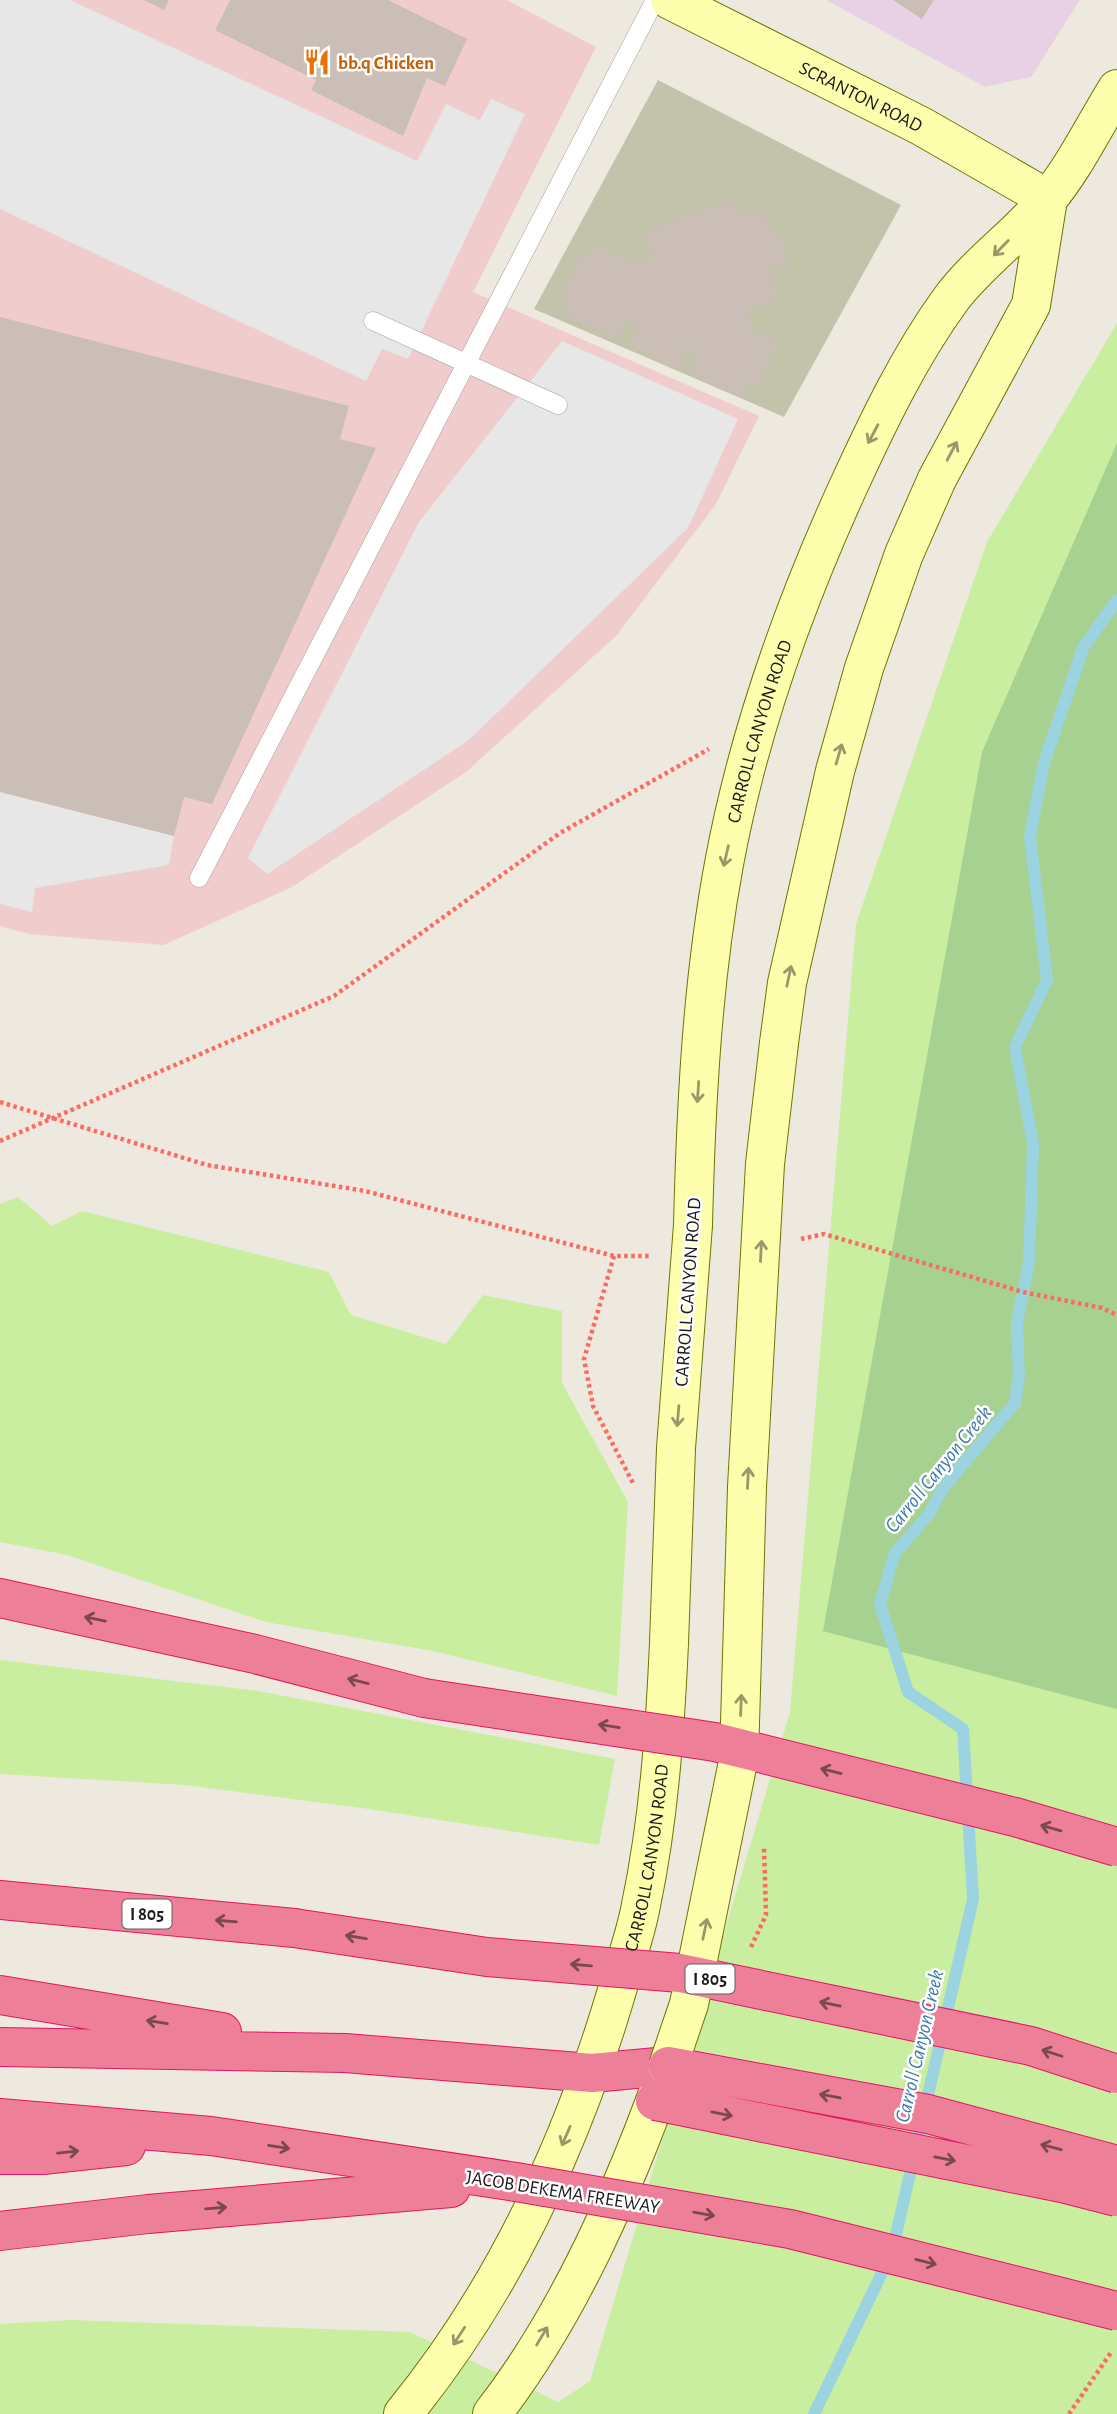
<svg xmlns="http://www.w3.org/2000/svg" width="1117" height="2414" viewBox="0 0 1117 2414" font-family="'Alegreya Sans',sans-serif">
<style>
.commercial{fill:#f1cccc}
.industrial{fill:#e8d1e4}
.construction{fill:#c3c2ab}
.grass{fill:#c9eea0}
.forest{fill:#a6d190}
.parking{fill:#e7e7e7}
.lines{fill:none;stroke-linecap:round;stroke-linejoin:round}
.stream{stroke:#9bd3e0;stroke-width:12}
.building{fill:#cabeb6}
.lane-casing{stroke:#a2a2a2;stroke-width:19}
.secondary-casing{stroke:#6d7500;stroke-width:40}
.highway-casing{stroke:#e51464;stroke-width:40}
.path{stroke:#ff6960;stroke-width:4.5;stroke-dasharray:3.5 3.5;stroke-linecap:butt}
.lane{stroke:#fff;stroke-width:18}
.secondary{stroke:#feffad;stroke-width:38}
.highway{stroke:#ee7f98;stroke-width:38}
.secondary-bridge-casing{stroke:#6d7500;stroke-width:40;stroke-linecap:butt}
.highway-bridge-casing{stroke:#e51464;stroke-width:40;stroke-linecap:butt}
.secondary-bridge{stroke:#feffad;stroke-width:38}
.highway-bridge{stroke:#ee7f98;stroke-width:38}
.oneway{stroke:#98986b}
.oneway2{stroke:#7a4853}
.labels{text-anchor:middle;stroke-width:5;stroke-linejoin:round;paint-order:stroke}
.shield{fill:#fff;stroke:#5f5f5f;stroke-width:2}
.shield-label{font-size:18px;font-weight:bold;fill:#1b1b1b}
.food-label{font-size:19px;font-weight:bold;fill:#c56008;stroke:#fff;text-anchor:start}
.street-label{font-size:19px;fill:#1b1b1b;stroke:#fff}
.water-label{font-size:21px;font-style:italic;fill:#3e79aa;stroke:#fff}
</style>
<rect width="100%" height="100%" fill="#eee9df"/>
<path class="commercial" d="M 0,0 L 507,0 L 596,47 L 473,292 L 759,416 L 716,504 L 617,635 L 466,772 L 292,887 L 164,945 L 29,934 L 0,926 Z"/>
<path class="industrial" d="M 826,0 L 1080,0 L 1031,77 L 985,87 Z"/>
<path class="construction" d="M 658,80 L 901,205 L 784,417 L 534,309 Z"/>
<path class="grass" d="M 1117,323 L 1117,2414 L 0,2414 L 0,2324 L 70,2320 L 410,2332 L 558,2402 L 590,2381 L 790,1712 L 856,924 L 987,542 Z
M 18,1197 L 52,1226 L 82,1211 L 329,1272 L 351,1315 L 446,1344 L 483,1295 L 562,1311 L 562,1383 L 628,1502 L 617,1696 L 433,1651 L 266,1622 L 67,1555 L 0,1542 L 0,1204 Z
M 0,1660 L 258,1691 L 615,1759 L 599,1845 L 369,1809 L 185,1785 L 0,1774 Z"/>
<path class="forest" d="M 1117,443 L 1117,1709 L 823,1631 L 982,752 Z"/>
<path class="parking" d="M 0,0 L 70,0 L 417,161 L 446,104 L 480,120 L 491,99 L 525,114 L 408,359 L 382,349 L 366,381 L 0,209 Z
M 562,341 L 738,419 L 688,528 L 469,740 L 267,874 L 248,858 L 419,522 Z
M 0,792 L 174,836 L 169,865 L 35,888 L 32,912 L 0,904 Z"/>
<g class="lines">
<path class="stream" d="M 814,2414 L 892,2252 L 973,1899 L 963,1729 L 908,1692 L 880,1604 L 895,1553 L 929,1514 L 943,1488 L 1015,1403 L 1019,1376 L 1017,1323 L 1029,1262 L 1033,1144 L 1015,1047 L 1047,980 L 1030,836 L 1044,763 L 1083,648 L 1117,600"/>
</g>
<path class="building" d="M 144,0 L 169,0 L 164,10 Z
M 230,0 L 388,0 L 467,39 L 445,86 L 427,78 L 403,136 L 311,90 L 316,80 L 215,30 Z
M 893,0 L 934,0 L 922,19 Z
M 733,200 L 739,216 L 762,208 L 770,231 L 777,229 L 789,263 L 768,270 L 778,299 L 746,311 L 753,330 L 778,342 L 758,385 L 749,381 L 742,398 L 690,374 L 698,355 L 687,350 L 679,369 L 629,345 L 639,327 L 626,320 L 617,340 L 563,313 L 570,302 L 561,297 L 571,278 L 573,279 L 576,272 L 573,271 L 583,252 L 591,255 L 596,244 L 636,264 L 653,257 L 644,232 Z
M 0,317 L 349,406 L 340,439 L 376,448 L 212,804 L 184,797 L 174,836 L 0,792 Z"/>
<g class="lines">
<g class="lane-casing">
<path id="lane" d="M 373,321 L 558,405
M 199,878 L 655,0"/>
</g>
<g class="secondary-casing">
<g id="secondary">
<path id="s1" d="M 670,0 L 921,126 L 1048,199"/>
<path d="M 779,1043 L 787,983 L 835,771 L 864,668 L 904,554 L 937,479 L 1031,305 L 1048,199"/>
<path id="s2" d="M 693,1225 C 696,1105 702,983 724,864 C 748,734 794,605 849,485 C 878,422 910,355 951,299 C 978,263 1018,235 1047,200 C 1074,168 1094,126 1117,89"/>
<path id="s3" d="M 403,2414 C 505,2289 573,2141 618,1987 C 626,1960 636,1933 641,1905 C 659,1819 665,1731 669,1643"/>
<path d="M 492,2414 C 569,2315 624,2189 666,2071"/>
</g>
</g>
<g class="highway-casing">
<path id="highway" d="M 0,1598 L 255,1654 L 424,1698
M 0,1900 L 294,1928
M 0,1995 L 222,2032
M 0,2047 L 345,2053 L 592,2073 L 668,2066
M 0,2118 L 211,2136 L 516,2182
M 0,2155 L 43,2155 L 126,2146
M 0,2231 L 148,2214 L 451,2188"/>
</g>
<path class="path" d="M 0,1102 L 207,1165 L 365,1191 L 614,1256 L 651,1256
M 0,1141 L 334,996 L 560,833 L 709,749
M 801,1239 L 824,1234 L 1023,1292 L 1102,1308 L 1117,1315
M 614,1256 L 584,1359 L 593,1406 L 634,1485
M 751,1947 L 766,1915 L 764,1847
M 1069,2414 L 1112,2351"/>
<use href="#lane" class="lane"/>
<use href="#secondary" class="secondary"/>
<use href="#highway" class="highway"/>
<g class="secondary-bridge-casing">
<path id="secondary-bridge" d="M 669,1643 L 676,1448 L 693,1225
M 668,2066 L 689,2004 L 739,1757 L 747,1487 L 765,1164 L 779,1043"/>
</g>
<g class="highway-bridge-casing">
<path id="highway-bridge" d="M 424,1698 L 715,1742 L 1015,1817 L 1117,1847
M 294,1928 L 487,1957 L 680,1973 L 1031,2046 L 1117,2074
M 668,2066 L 928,2114 L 1117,2165
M 655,2101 L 1066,2184 L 1117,2197
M 516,2182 L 790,2229 L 1117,2311"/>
</g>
<use href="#secondary-bridge" class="secondary-bridge"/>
<use href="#highway-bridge" class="highway-bridge"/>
</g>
<defs><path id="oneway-shaft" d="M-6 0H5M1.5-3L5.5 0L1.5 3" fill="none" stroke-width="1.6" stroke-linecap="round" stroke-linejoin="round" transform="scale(1.75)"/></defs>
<g class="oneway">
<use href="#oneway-shaft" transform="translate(1001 248) rotate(134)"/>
<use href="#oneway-shaft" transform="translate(873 434) rotate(118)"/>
<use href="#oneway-shaft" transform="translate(952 451) rotate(-62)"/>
<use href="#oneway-shaft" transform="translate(839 754) rotate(-74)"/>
<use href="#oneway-shaft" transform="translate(726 856) rotate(103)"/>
<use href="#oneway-shaft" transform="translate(789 976) rotate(-78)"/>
<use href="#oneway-shaft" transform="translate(698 1092) rotate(94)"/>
<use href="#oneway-shaft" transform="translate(761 1251) rotate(-87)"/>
<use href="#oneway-shaft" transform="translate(678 1416) rotate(95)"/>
<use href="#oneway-shaft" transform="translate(748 1478) rotate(-87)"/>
<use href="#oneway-shaft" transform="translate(741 1705) rotate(-88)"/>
<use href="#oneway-shaft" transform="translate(705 1929) rotate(-78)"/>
<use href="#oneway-shaft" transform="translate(566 2136) rotate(113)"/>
<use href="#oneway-shaft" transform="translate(459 2336) rotate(123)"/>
<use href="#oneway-shaft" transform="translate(542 2336) rotate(-59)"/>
</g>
<g class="oneway2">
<use href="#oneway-shaft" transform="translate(95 1619) rotate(-168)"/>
<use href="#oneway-shaft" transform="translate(358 1681) rotate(-166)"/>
<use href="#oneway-shaft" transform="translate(609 1726) rotate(-171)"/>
<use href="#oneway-shaft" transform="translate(831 1771) rotate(-166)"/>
<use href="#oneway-shaft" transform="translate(1051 1828) rotate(-164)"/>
<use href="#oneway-shaft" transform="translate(226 1921) rotate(-175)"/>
<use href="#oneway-shaft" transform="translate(356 1937) rotate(-171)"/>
<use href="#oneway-shaft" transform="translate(581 1965) rotate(-175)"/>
<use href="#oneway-shaft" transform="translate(830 2004) rotate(-168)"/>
<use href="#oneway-shaft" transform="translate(157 2022) rotate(-171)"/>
<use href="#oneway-shaft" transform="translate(1052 2053) rotate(-162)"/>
<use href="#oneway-shaft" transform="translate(830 2096) rotate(-170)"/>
<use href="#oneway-shaft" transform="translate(722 2114) rotate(11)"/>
<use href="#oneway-shaft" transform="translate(279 2147) rotate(9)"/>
<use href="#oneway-shaft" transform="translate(1051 2147) rotate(-165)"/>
<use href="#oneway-shaft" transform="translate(68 2152) rotate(-6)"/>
<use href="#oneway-shaft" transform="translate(945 2159) rotate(11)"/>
<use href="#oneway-shaft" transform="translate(216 2208) rotate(-5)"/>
<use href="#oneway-shaft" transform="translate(704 2214) rotate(10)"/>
<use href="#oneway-shaft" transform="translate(926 2262) rotate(14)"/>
</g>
<defs>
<g id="restaurant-bare" transform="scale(2.1)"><path d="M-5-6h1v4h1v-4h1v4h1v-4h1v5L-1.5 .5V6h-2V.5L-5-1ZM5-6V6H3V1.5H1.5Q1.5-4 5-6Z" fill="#e8710a" stroke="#fff" stroke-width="2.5" paint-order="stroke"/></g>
</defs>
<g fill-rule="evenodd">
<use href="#restaurant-bare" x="317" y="62"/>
</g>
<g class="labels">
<g class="shield">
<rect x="122.5" y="1899.5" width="49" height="29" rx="5"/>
<rect x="685.5" y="1964.5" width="49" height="29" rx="5"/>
</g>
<g class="shield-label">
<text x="147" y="1920">I 805</text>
<text x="710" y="1985">I 805</text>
</g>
<g class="food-label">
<text x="338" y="69">bb.q Chicken</text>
</g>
<g class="street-label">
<text dy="7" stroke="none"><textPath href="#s1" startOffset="214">SCRANTON ROAD</textPath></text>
<text dy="7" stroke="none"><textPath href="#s2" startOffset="500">CARROLL CANYON ROAD</textPath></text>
<text transform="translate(687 1292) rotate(-86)" y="7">CARROLL CANYON ROAD</text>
<text dy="7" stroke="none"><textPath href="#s3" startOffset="614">CARROLL CANYON ROAD</textPath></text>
<text transform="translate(563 2191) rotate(9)" y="7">JACOB DEKEMA FREEWAY</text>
</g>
<g class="water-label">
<text transform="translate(938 1469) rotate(-51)" y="7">Carroll Canyon Creek</text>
<text transform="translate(919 2046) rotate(-77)" y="7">Carroll Canyon Creek</text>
</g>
</g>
</svg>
